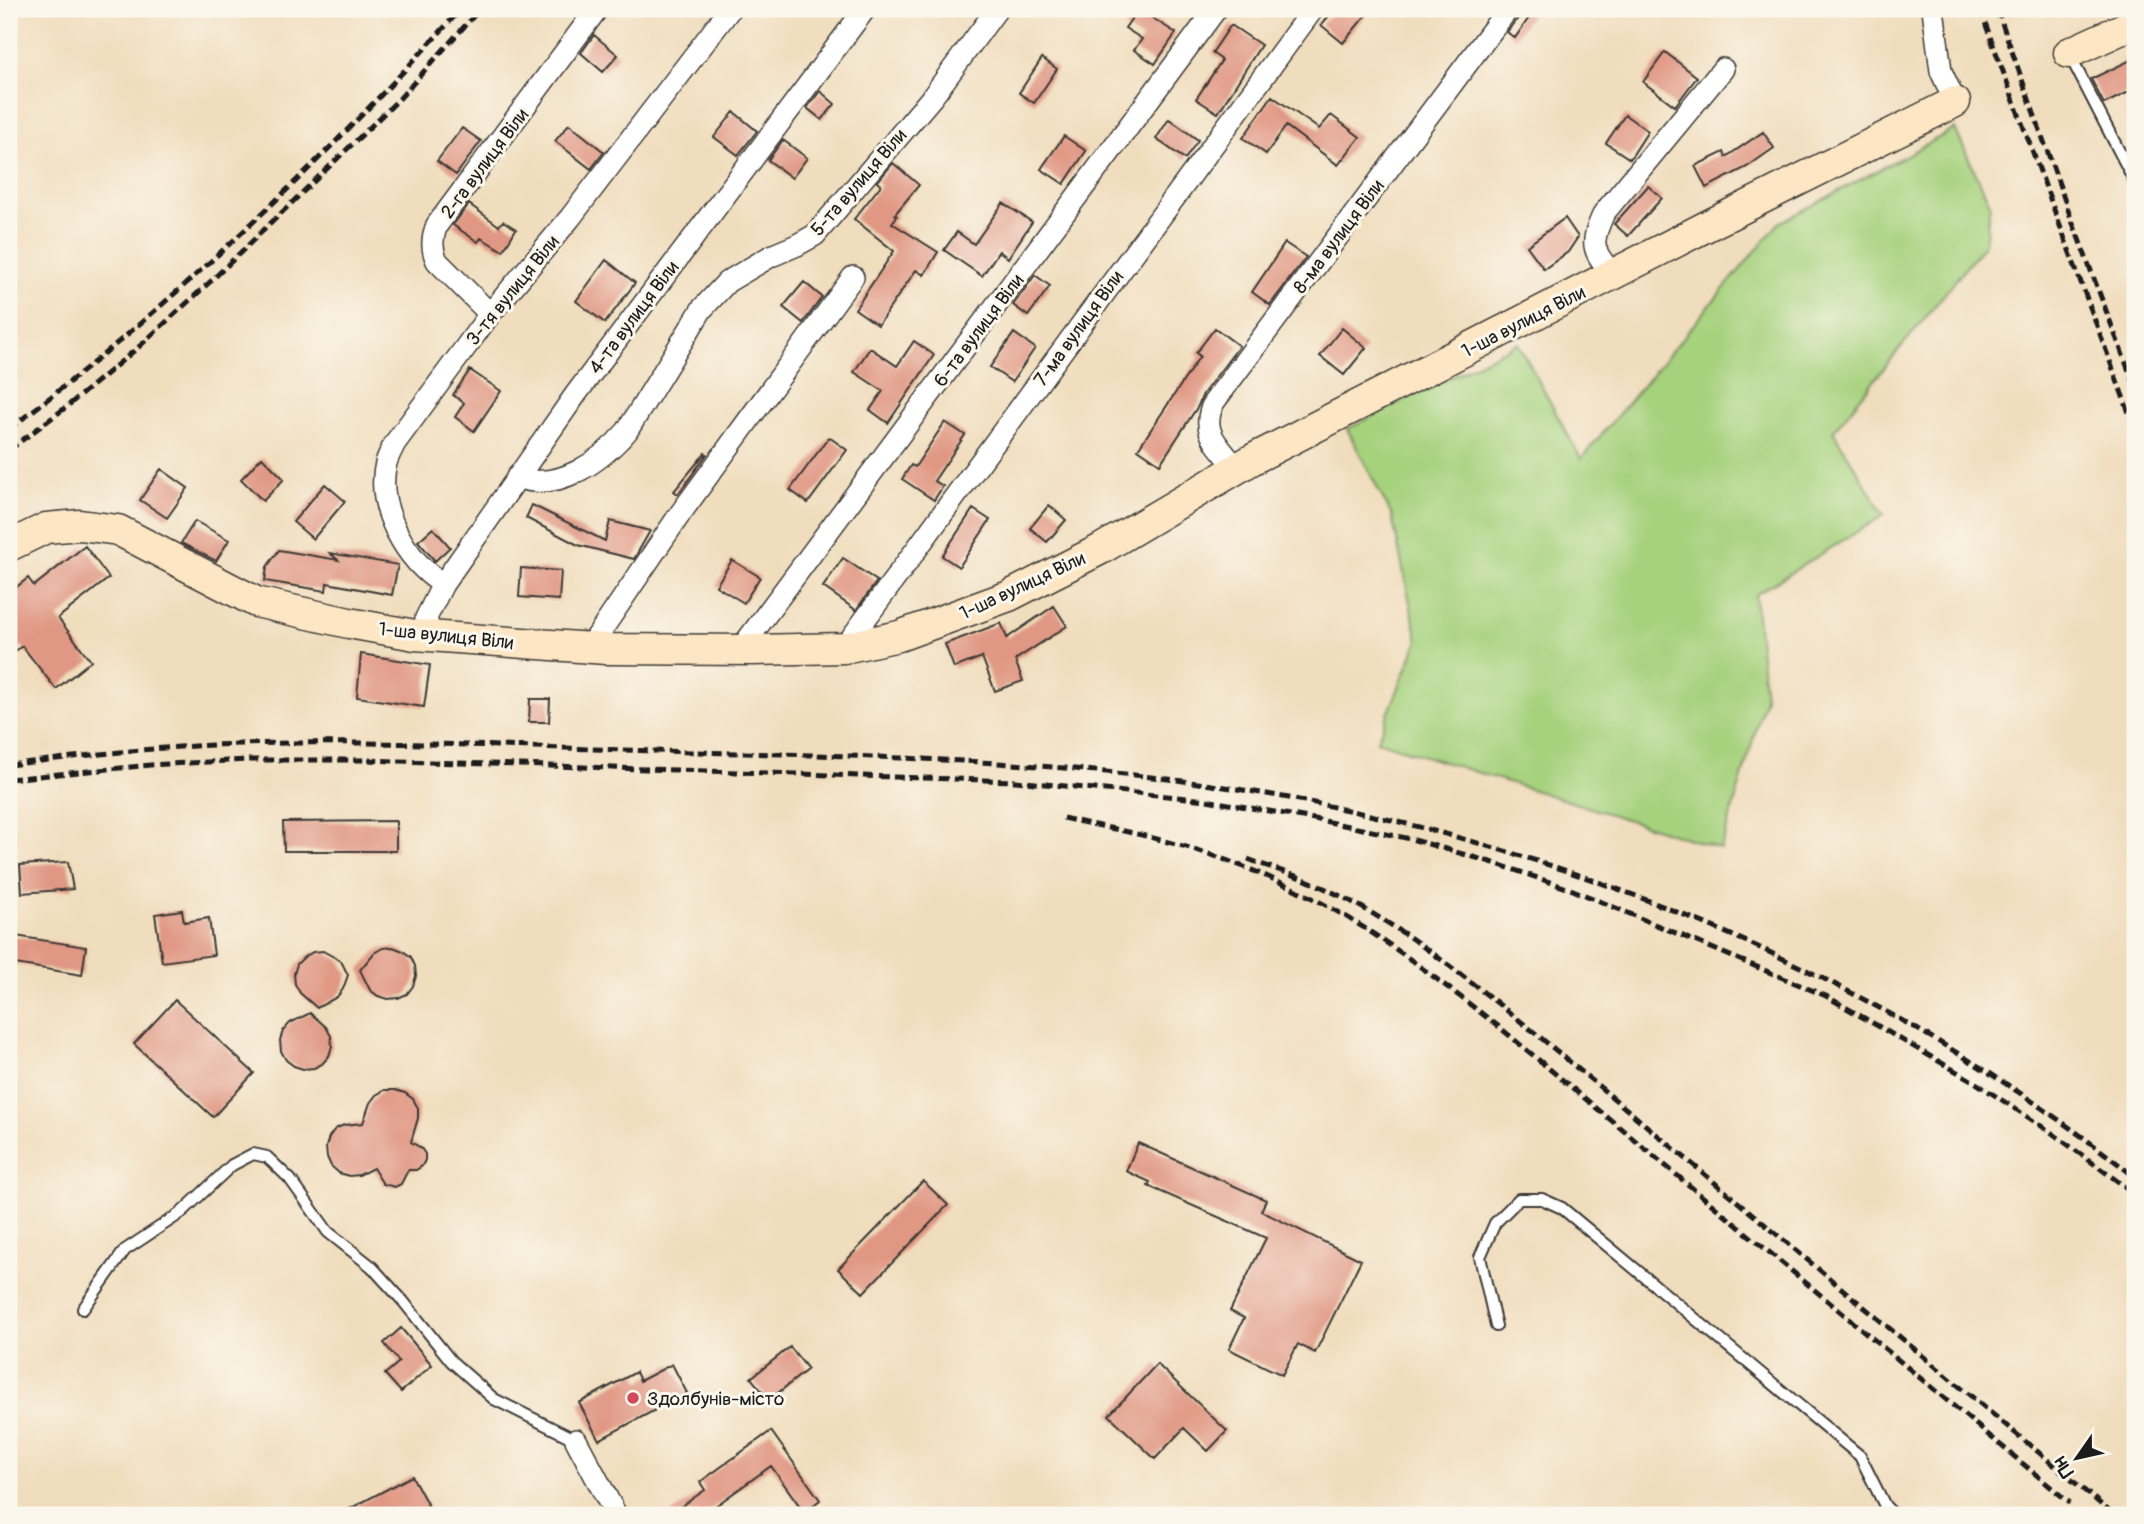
<svg xmlns="http://www.w3.org/2000/svg" width="2144" height="1524" viewBox="0 0 2144 1524" font-family="Pangolin,sans-serif">
<style>
.green{fill:#a6d17d;stroke:#61764c;stroke-width:2}
.building{fill:#e09783}
.lines{fill:none;stroke-linecap:round;stroke-linejoin:round}
.lane-casing{stroke:#3c3934;stroke-width:14}
.street-casing{stroke:#3c3934;stroke-width:24}
.secondary-casing{stroke:#3c3934;stroke-width:33}
.lane{stroke:#fff;stroke-width:10}
.street{stroke:#fff;stroke-width:21}
.secondary{stroke:#fce6c4;stroke-width:30}
.rail{stroke:#1c1c1c;stroke-width:5;stroke-dasharray:10 5;stroke-linecap:butt}
.poi-dot{fill:#d1495b;stroke:#fbf7ec;stroke-width:2.5}
.labels{text-anchor:middle;stroke-width:6;stroke-linejoin:round;paint-order:stroke}
.street-label{font-size:19px;fill:#1c1c1c;stroke:#fbf7ec}
.poi-label{font-size:19px;fill:#1c1c1c;stroke:#fbf7ec;text-anchor:start}
</style>
<rect width="100%" height="100%" fill="#fbf7ec"/>
<filter id="ink" filterUnits="userSpaceOnUse"><feTurbulence type="fractalNoise" baseFrequency=".0143" numOctaves="2"/><feDisplacementMap in="SourceGraphic" scale="14" xChannelSelector="R" yChannelSelector="G"/><feConvolveMatrix kernelMatrix="1 2 1 2 8 2 1 2 1" color-interpolation-filters="sRGB"/></filter>
<filter id="wash" filterUnits="userSpaceOnUse"><feTurbulence type="fractalNoise" baseFrequency=".00686" numOctaves="4" result="noise"/><feDisplacementMap in="SourceGraphic" scale="28" xChannelSelector="R" yChannelSelector="G"/><feGaussianBlur stdDeviation="1.57" result="paint"/><feColorMatrix in="noise" values="0 0 0 0 0 0 0 0 0 0 0 0 0 0 0 0 0 1.4 0 .05"/><feComposite in="paint" operator="in"/></filter>
<g filter="url(#wash)">
<rect width="100%" height="100%" fill="#f0ddbd"/>
<path class="green" d="M 1955,129 L 1990,204 L 1985,244 L 1833,431 L 1884,515 L 1755,595 L 1765,699 L 1721,849 L 1377,741 L 1418,641 L 1392,516 L 1347,429 L 1518,343 L 1581,459 L 1779,223 Z"/>
<g id="blocks">
<path class="building" d="M 1138,9 L 1176,33 L 1155,64 L 1134,50 L 1142,39 L 1125,28 Z
M 1335,9 L 1371,9 L 1343,43 L 1321,25 Z
M 1521,9 L 1535,9 L 1515,38 L 1507,32 L 1519,17 Z
M 1231,25 L 1261,45 L 1218,113 L 1196,99 L 1222,60 L 1212,53 Z
M 594,35 L 618,55 L 603,72 L 581,53 Z
M 1665,52 L 1697,77 L 1675,106 L 1643,82 Z
M 1042,58 L 1057,69 L 1034,103 L 1019,93 Z
M 2135,58 L 2135,89 L 2104,104 L 2091,79 Z
M 820,91 L 835,104 L 822,120 L 807,108 Z
M 1272,96 L 1319,129 L 1331,115 L 1360,137 L 1338,165 L 1286,126 L 1266,154 L 1243,138 Z
M 734,112 L 757,131 L 738,155 L 714,137 Z
M 1625,115 L 1648,131 L 1630,159 L 1606,143 Z
M 1169,119 L 1198,140 L 1185,159 L 1156,139 Z
M 569,124 L 604,152 L 591,169 L 555,141 Z
M 462,128 L 481,141 L 456,175 L 437,161 Z
M 1763,132 L 1774,148 L 1747,167 L 1706,188 L 1695,166 L 1724,152 L 1726,157 Z
M 1064,136 L 1086,151 L 1064,184 L 1041,169 Z
M 783,140 L 807,158 L 792,178 L 768,160 Z
M 893,163 L 919,185 L 895,214 L 897,216 L 892,223 L 938,252 L 924,275 L 916,270 L 878,325 L 855,309 L 894,251 L 854,219 L 881,185 L 877,182 Z
M 1648,186 L 1662,198 L 1628,236 L 1614,224 Z
M 1003,203 L 1032,222 L 1008,258 L 999,251 L 982,276 L 944,250 L 957,232 L 974,244 Z
M 469,204 L 499,226 L 503,221 L 516,229 L 503,251 L 481,238 L 478,242 L 453,225 Z
M 1565,218 L 1578,237 L 1568,252 L 1544,269 L 1527,246 Z
M 1285,243 L 1306,257 L 1270,305 L 1252,292 Z
M 606,260 L 635,283 L 605,323 L 576,301 Z
M 1035,275 L 1050,286 L 1028,316 L 1013,305 Z
M 804,282 L 822,297 L 803,323 L 783,307 Z
M 1215,328 L 1239,346 L 1203,394 L 1198,406 L 1160,464 L 1138,449 L 1200,356 L 1196,353 Z
M 1342,328 L 1366,348 L 1344,375 L 1320,356 Z
M 1014,333 L 1035,348 L 1012,382 L 990,367 Z
M 914,341 L 934,355 L 888,423 L 870,410 L 883,391 L 854,372 L 870,348 L 897,366 Z
M 470,370 L 501,391 L 474,431 L 455,417 L 464,403 L 453,395 Z
M 945,422 L 965,435 L 934,481 L 943,486 L 934,500 L 902,479 L 911,465 L 915,467 Z
M 829,437 L 847,450 L 808,503 L 790,490 Z
M 705,453 L 707,454 L 678,494 L 674,491 Z
M 262,457 L 284,479 L 263,501 L 241,479 Z
M 161,469 L 188,488 L 167,518 L 140,500 Z
M 325,484 L 345,501 L 313,539 L 293,522 Z
M 532,505 L 605,541 L 610,521 L 650,531 L 634,559 L 578,545 L 526,518 Z
M 1049,505 L 1066,520 L 1047,542 L 1030,528 Z
M 973,509 L 990,520 L 959,567 L 942,556 Z
M 195,521 L 229,540 L 216,561 L 181,543 Z
M 433,528 L 450,547 L 435,561 L 418,541 Z
M 85,546 L 109,578 L 58,618 L 91,661 L 56,689 L 22,646 L 9,656 L 9,593 L 28,578 L 34,586 Z
M 279,550 L 338,560 L 330,553 L 398,565 L 392,595 L 327,583 L 326,591 L 265,581 L 267,567 Z
M 843,558 L 877,581 L 856,610 L 823,587 Z
M 732,560 L 760,577 L 744,603 L 716,586 Z
M 521,568 L 561,571 L 559,600 L 519,597 Z
M 1054,606 L 1067,626 L 1015,660 L 1023,681 L 995,691 L 982,657 L 954,668 L 945,644 L 1001,623 L 1007,638 Z
M 361,654 L 430,665 L 424,707 L 357,697 Z
M 530,699 L 550,699 L 549,722 L 529,722 Z
M 396,821 L 396,851 L 284,851 L 283,822 Z
M 68,862 L 73,889 L 22,893 L 20,865 Z
M 182,910 L 184,922 L 209,918 L 214,955 L 162,962 L 155,914 Z
M 9,935 L 86,947 L 82,975 L 9,963 Z
M 393,947 L 403,951 L 411,957 L 415,966 L 416,976 L 413,986 L 407,994 L 398,998 L 388,999 L 378,996 L 370,990 L 360,970 L 374,953 L 383,948 Z
M 323,951 L 341,961 L 348,975 L 343,989 L 337,997 L 317,1008 L 300,993 L 295,984 L 294,974 L 297,964 L 304,957 L 313,952 Z
M 175,1000 L 254,1073 L 213,1117 L 134,1044 Z
M 310,1013 L 326,1027 L 331,1036 L 332,1046 L 329,1056 L 322,1064 L 314,1068 L 303,1069 L 294,1066 L 286,1060 L 281,1051 L 280,1040 L 283,1031 L 290,1023 Z
M 385,1090 L 395,1090 L 405,1093 L 413,1099 L 418,1108 L 418,1118 L 411,1142 L 421,1148 L 425,1154 L 425,1160 L 422,1166 L 416,1170 L 408,1170 L 401,1184 L 395,1187 L 383,1184 L 373,1168 L 359,1175 L 349,1176 L 339,1173 L 331,1166 L 327,1157 L 326,1147 L 329,1137 L 335,1129 L 344,1125 L 363,1123 L 370,1103 L 376,1095 Z
M 1138,1143 L 1266,1200 L 1261,1211 L 1361,1260 L 1315,1353 L 1298,1344 L 1282,1375 L 1229,1349 L 1244,1318 L 1230,1311 L 1266,1238 L 1148,1186 L 1150,1182 L 1126,1171 Z
M 923,1181 L 948,1205 L 863,1293 L 838,1269 Z
M 401,1328 L 432,1365 L 401,1392 L 385,1374 L 399,1362 L 384,1343 Z
M 790,1347 L 808,1369 L 769,1400 L 751,1378 Z
M 672,1364 L 687,1393 L 599,1440 L 579,1403 L 636,1372 L 640,1381 Z
M 1157,1364 L 1227,1431 L 1208,1451 L 1184,1428 L 1155,1459 L 1109,1415 Z
M 771,1431 L 820,1500 L 804,1512 L 771,1466 L 703,1515 L 669,1515 L 705,1490 L 700,1482 Z
M 412,1476 L 433,1515 L 338,1515 Z"/>
</g>
</g>
<g filter="url(#ink)">
<use href="#blocks" fill-opacity="0" stroke="#3c3934" stroke-width="2"/>
<g class="lines">
<g class="lane-casing">
<path id="lane" d="M 2070,56 L 2135,182
M 83,1309 L 125,1250 L 181,1213 L 232,1165 L 253,1154 L 267,1157 L 290,1179 L 328,1232 L 371,1266 L 403,1301 L 451,1361 L 494,1399 L 576,1440
M 1496,1326 L 1480,1257 L 1495,1223 L 1519,1199 L 1542,1199 L 1562,1208 L 1860,1456 L 1885,1506 L 1894,1515"/>
</g>
<g class="street-casing">
<path id="street" d="M 1933,9 L 1941,71 L 1955,102
M 1613,274 C 1591,250 1590,243 1604,213 L 1723,69
M 490,314 L 437,261 C 431,248 432,238 437,225 L 597,9
M 1237,469 C 1219,445 1199,433 1214,402 L 1508,9
M 517,477 C 558,493 601,461 627,431 L 702,309 L 727,282 L 771,256 L 797,245 L 815,235 L 933,96 L 997,9
M 443,584 C 406,561 375,507 386,463 C 388,456 392,449 395,443 L 490,314 L 570,218 L 730,9
M 431,636 L 426,618 L 443,584 L 576,394 L 865,9
M 590,647 L 680,514 L 853,277
M 844,648 L 1313,9
M 740,650 L 1216,9
M 576,1440 L 616,1515"/>
</g>
<g class="secondary-casing">
<path id="secondary" d="M 2069,53 L 2135,23
M 9,546 L 46,528 L 80,525 L 118,530 L 256,602 L 349,623 L 415,635 L 606,649 L 753,650 L 844,648 L 899,636 L 1009,596 L 1101,549 L 1253,459 L 1711,224 L 1955,102"/>
</g>
<use href="#lane" class="lane"/>
<use href="#street" class="street"/>
<use href="#secondary" class="secondary"/>
<path class="rail" d="M 1980,9 L 2135,429
M 1997,9 L 2071,218 L 2135,387
M 9,429 C 173,305 323,162 461,9
M 9,450 L 65,408 L 141,345 L 211,281 L 399,99 L 480,9
M 9,765 C 86,755 164,746 242,744 C 379,740 517,747 655,751 C 814,755 975,757 1134,775 C 1492,814 1852,952 2135,1177
M 9,779 L 150,765 L 249,760 L 366,760 L 1016,781 L 1206,800 L 1314,819 L 1411,839 L 1494,863 L 1573,890 L 1826,996 L 1973,1081 L 2052,1133 L 2135,1194
M 1063,818 C 1098,826 1133,832 1168,842 C 1230,858 1295,886 1350,919 C 1402,951 1450,989 1498,1026 L 2070,1503
M 1248,859 C 1273,869 1300,876 1324,888 C 1400,923 1464,977 1529,1028 L 2109,1511"/>
</g>
</g>
<circle class="poi-dot" cx="633" cy="1398" r="7"/>
<g class="labels">
<g class="street-label">
<text transform="translate(484 163) rotate(-53)" y="7">2-га вулиця Віли</text>
<text transform="translate(858 182) rotate(-49)" y="7">5-та вулиця Віли</text>
<text transform="translate(1338 236) rotate(-53)" y="7">8-ма вулиця Віли</text>
<text transform="translate(512 290) rotate(-51)" y="7">3-тя вулиця Віли</text>
<text transform="translate(633 317) rotate(-53)" y="7">4-та вулиця Віли</text>
<text transform="translate(1523 321) rotate(-27)" y="7">1-ша вулиця Віли</text>
<text transform="translate(1078 328) rotate(-54)" y="7">7-ма вулиця Віли</text>
<text transform="translate(978 330) rotate(-53)" y="7">6-та вулиця Віли</text>
<text transform="translate(1022 585) rotate(-25)" y="7">1-ша вулиця Віли</text>
<text transform="translate(446 635) rotate(6)" y="7">1-ша вулиця Віли</text>
</g>
<g class="poi-label">
<text x="647" y="1405">Здолбунів-місто</text>
</g>
</g>
<rect width="2144" height="1524" fill="none" stroke="#fbf7ec" stroke-width="35"/>
<g transform="translate(2077 1458) rotate(236)" stroke="#fbf7ec" stroke-width="5" paint-order="stroke">
<path d="M0-5L12 26L0 18L-12 26Z" fill="#1c1c1c"/>
<text y="-10" font-size="19" font-weight="bold" text-anchor="middle" fill="#1c1c1c">Пн</text>
</g>
</svg>
